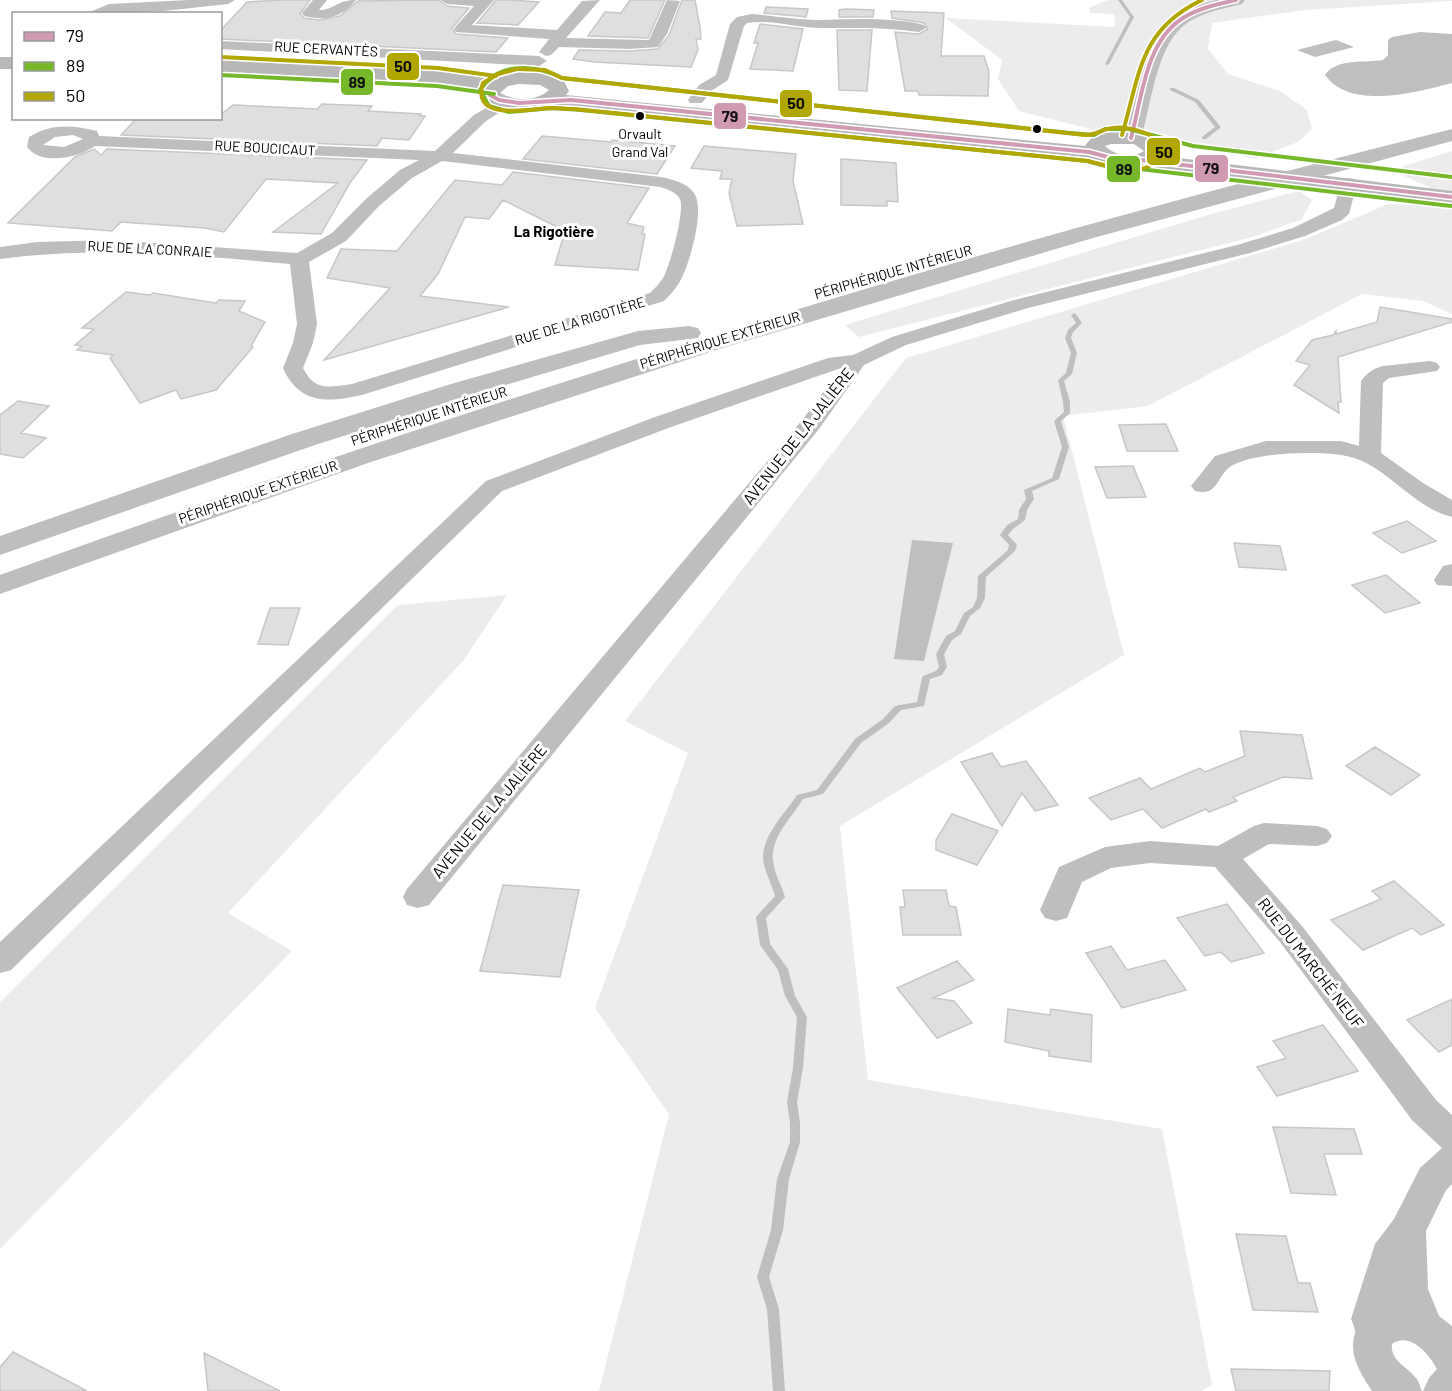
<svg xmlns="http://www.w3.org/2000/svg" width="1452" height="1391" viewBox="0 0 1452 1391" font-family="Barlow,sans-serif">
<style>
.green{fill:#ececec}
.water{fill:#bfbfbf}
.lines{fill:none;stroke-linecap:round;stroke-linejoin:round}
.stream{fill:#bfbfbf;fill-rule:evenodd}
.building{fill:#dfdfdf;stroke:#c7c7c7;stroke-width:1.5}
.minor{fill:#bebebe;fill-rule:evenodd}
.tertiary{fill:#bebebe;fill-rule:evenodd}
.secondary{fill:#b8b8b8;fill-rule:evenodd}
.motorway{fill:#bebebe;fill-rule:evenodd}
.tram{stroke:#bebebe;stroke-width:1.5}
.bus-1-casing{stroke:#fff;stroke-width:7}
.bus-2-casing{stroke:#fff;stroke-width:7}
.bus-3-casing{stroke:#fff;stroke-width:7}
.bus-1{stroke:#d09ab3;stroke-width:4}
.bus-2{stroke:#76b82a;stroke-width:4}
.bus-3{stroke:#b2a600;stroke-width:4}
.bus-dot{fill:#000;stroke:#fff;stroke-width:2}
.labels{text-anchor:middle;stroke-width:6;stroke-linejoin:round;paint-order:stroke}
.far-street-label{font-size:14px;fill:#000;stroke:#fff}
.bus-label{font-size:14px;fill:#000;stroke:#fff}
.far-neighbourhood-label{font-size:15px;font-weight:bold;fill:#000;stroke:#fff}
.street-label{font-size:16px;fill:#000;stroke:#fff}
.line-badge{stroke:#fff;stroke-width:2}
.pale-badge-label{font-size:16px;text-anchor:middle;font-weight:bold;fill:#111}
</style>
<rect width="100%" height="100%" fill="#fff"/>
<path class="green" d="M 1108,0 L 1452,0 L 1452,1 L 1305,10 L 1212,23 L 1208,49 L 1228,74 L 1280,91 L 1307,110 L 1312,129 L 1298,142 L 1254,159 L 1162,136 L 1103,132 L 1019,111 L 998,79 L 1002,60 L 946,18 L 1115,27 L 1114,14 L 1090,13 L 1089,8 Z
M 1452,151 L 1452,314 L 1423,301 L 1362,294 L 1148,406 L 1063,416 L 1124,655 L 840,826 L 868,1080 L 1162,1129 L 1212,1385 L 1201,1391 L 599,1391 L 669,1114 L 595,1008 L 688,753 L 625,721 L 906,358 L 1306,239 L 1388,204 L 1422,205 L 1431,188 L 1391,170 Z
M 1299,191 L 1312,200 L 1302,219 L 1256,236 L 859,337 L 845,325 L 1211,214 Z
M 507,595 L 463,661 L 228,913 L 292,951 L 0,1249 L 0,1002 L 398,605 Z"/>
<path class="water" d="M 1420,32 L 1452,34 L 1452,83 C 1417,92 1351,111 1325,75 C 1336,58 1366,63 1383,60 L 1388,55 L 1388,40 L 1392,37 Z
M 1336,40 L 1354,47 L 1315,57 L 1297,50 Z
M 912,540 L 953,543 L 924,661 L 894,659 Z"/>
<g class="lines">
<path class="stream" d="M 1118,0 L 1122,0 L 1134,17 L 1109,64 L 1107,65 L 1105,64 L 1130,17 Z
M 1170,88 L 1174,88 L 1199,100 L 1220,126 L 1220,128 L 1206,139 L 1202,139 L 1202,137 L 1215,127 L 1195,102 L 1170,90 Z
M 1074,313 L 1076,314 L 1082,323 L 1073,332 L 1071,338 L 1077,353 L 1072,374 L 1064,381 L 1070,402 L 1070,413 L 1061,421 L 1069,447 L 1059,479 L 1032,491 L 1034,499 L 1027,510 L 1025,520 L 1013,529 L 1008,535 L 1017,545 L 1015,551 L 986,577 L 985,598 L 980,608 L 970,616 L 961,634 L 952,640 L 944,654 L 947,667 L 942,675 L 930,679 L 924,706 L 901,710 L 889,723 L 861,743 L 823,794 L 803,799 C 791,819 767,840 774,866 C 776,877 782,886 785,897 L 766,918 L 770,944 L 788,969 L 795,996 L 807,1017 L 803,1068 L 797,1102 L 800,1123 L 800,1142 L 789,1179 L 783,1230 L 769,1277 L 779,1309 L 785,1391 L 773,1391 L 767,1309 L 757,1277 L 771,1230 L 777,1179 L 790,1142 L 790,1123 L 787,1102 L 793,1068 L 797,1017 L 785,996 L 778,970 L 760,945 L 756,917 L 775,896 C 772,886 767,876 764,865 C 758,839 784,815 797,795 L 817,790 L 855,739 L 883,719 L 895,706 L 917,702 L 922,678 L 923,676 L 936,671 L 939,667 L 936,654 L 946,636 L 955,631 L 964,613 L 973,607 L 977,598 L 978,576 L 1008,550 L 1009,545 L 1000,535 L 1007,525 L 1018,519 L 1019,510 L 1026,499 L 1024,490 L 1052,478 L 1062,447 L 1054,421 L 1064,412 L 1063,402 L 1058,380 L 1066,373 L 1071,353 L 1065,338 L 1068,330 L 1076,323 L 1071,315 Z"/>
</g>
<path class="building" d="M 282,0 L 310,0 L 300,14 L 304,18 L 319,20 L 340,16 L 358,1 L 438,0 L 447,6 L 469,8 L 452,28 L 456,34 L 508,38 L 496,52 L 220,39 L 220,31 L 247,2 Z
M 496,0 L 510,0 L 539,2 L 518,25 L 477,23 Z
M 630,0 L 665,0 L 648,38 L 588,36 L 605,12 L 621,13 Z
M 682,0 L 695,0 L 700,27 L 701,39 L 696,39 L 698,50 L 691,67 L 594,62 L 573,59 L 579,50 L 629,51 L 658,49 L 669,35 Z
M 766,7 L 808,9 L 806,17 L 764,13 Z
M 845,9 L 874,10 L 873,17 L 839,17 L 839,10 Z
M 891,11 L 944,13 L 941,56 L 984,56 L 989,72 L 988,96 L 919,95 L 918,91 L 905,91 L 895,32 L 919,34 L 928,29 L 924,23 L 892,18 Z
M 760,24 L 803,29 L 793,71 L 750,69 L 758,43 L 754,43 Z
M 837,30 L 872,30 L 867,91 L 839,90 Z
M 322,104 L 372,106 L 368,111 L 421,114 L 420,116 L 425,116 L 409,140 L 382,138 L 377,146 L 121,135 L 137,118 L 220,118 L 220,115 L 233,105 L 317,109 Z
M 542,136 L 611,142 L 612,140 L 675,146 L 657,174 L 523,159 Z
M 704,146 L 796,154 L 793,181 L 803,224 L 737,226 L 729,193 L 732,179 L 720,179 L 722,171 L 691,168 Z
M 94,149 L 101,155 L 107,149 L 367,160 L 350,183 L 321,234 L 273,232 L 338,183 L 266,179 L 224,232 L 205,228 L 121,222 L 112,231 L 8,223 L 75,157 Z
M 841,159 L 896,163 L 898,202 L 887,201 L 887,206 L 841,205 Z
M 513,172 L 649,188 L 627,223 L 644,227 L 642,234 L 645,234 L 638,270 L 555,265 L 565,231 L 503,200 L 489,219 L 465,217 L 438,274 L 420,296 L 509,307 L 324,360 L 390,288 L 327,278 L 341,249 L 397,251 L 455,180 L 502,185 Z
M 126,292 L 150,295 L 153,293 L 216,303 L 219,300 L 245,301 L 239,311 L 265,322 L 251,346 L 253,347 L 216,390 L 181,399 L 176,390 L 140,403 L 110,358 L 113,355 L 77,350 L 82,346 L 75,345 L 94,329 L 82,328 Z
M 1380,307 L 1452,319 L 1452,322 L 1338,357 L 1341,402 L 1338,402 L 1339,413 L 1294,385 L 1310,365 L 1296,361 L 1312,340 L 1333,335 L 1336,331 L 1336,334 L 1377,322 Z
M 18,401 L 49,406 L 21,433 L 46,438 L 23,458 L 0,454 L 0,415 Z
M 1166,424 L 1178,451 L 1127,451 L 1119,425 Z
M 1133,466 L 1146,497 L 1107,498 L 1095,467 Z
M 1407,521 L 1436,541 L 1402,553 L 1373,533 Z
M 1234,543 L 1280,546 L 1286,570 L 1239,567 Z
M 1386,575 L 1420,603 L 1385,613 L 1352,585 Z
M 270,608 L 300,608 L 288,645 L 258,644 Z
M 1240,731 L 1302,735 L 1312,779 L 1283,777 L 1233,797 L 1237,801 L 1209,812 L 1206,809 L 1162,828 L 1143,809 L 1111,820 L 1089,798 L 1140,778 L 1151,789 L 1200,768 L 1205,772 L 1245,756 Z
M 1375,747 L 1420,775 L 1391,795 L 1346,766 Z
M 992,753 L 1001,767 L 1026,761 L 1058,805 L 1035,811 L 1022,793 L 1002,826 L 961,762 Z
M 952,814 L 998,831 L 977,865 L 936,850 L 936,840 Z
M 1394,881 L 1444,925 L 1421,935 L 1412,928 L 1363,950 L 1331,920 L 1381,899 L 1372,891 Z
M 503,885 L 579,890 L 560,977 L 480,971 Z
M 903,890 L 946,890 L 949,906 L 956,907 L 961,935 L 903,935 L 900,907 L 905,907 Z
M 1227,904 L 1264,953 L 1231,962 L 1221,952 L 1205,956 L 1177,918 Z
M 1111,946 L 1127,970 L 1165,960 L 1186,990 L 1122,1008 L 1086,953 Z
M 957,961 L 974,980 L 933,998 L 954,1001 L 972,1023 L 937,1038 L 897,988 Z
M 1452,999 L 1452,1045 L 1439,1052 L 1407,1020 Z
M 1008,1009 L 1050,1015 L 1051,1009 L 1092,1015 L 1091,1062 L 1049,1056 L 1049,1051 L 1005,1042 Z
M 1323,1025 L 1358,1071 L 1277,1096 L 1257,1067 L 1286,1058 L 1273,1041 Z
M 1273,1127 L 1354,1129 L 1362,1154 L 1324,1154 L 1336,1195 L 1291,1193 Z
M 1236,1234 L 1286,1236 L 1298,1283 L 1310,1283 L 1318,1312 L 1253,1310 Z
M 13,1352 L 87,1391 L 0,1391 L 0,1367 Z
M 204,1353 L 280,1391 L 208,1391 Z
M 1231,1369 L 1330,1371 L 1329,1391 L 1236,1391 Z"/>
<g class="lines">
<path class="minor" d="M 189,0 L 235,0 L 228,4 L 164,11 L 85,14 L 109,4 Z
M 313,0 L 327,0 L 319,10 C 335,10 336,0 356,0 C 342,18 325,21 304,16 L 302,13 Z
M 440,0 L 494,0 L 472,25 L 557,30 L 582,1 L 600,0 L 566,38 L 649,40 L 667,0 L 680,1 L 667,34 L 658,47 L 629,49 L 559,47 L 551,55 L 546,56 L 539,52 L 549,39 L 456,32 L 454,29 L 456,26 L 474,6 L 447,4 Z
M 752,14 C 775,16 799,20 822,20 C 856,19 891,17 924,25 L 926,28 L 919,32 C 886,27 854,28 821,28 C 797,28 770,19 747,23 L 744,26 L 728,80 L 711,91 L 702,103 L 690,103 L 688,100 L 699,85 L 716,75 L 730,24 L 737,17 Z
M 220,41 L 539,56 L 547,61 L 539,66 L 220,49 Z
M 505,97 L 513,102 L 511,105 L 486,121 L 453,153 L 661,177 C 673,180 686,182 694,193 C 705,208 691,258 683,275 C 679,285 672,293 664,301 L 362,395 C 327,403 299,404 283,368 L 293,343 L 297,324 L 290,264 C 193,255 97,246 0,259 L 0,247 L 37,242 L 112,240 L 297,253 L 332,233 L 367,198 L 400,170 L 419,160 L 95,146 C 78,158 41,166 27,147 L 29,137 C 51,123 73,125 97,131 L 99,136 L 435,151 L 474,115 ZM 73,135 L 83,139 L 64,147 L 43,145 L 55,137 ZM 442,161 L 660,187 C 667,189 676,192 680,199 C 685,211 670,266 663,278 C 659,284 655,288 650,293 L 352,384 C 329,387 315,392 303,368 L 313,343 L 317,324 L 309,262 L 346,241 L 379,206 L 412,178 Z
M 1348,178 L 1354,179 L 1357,183 L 1349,214 L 1342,220 L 1305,236 L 1250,253 L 1028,308 L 906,345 L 864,365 L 819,429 L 429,905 L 418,908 L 407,905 L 403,897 L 407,889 L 803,419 L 841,368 L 671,427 L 502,491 L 11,970 L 0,973 L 0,942 L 486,481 L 655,417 L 828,358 L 853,355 L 892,337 L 1014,300 L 1237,245 L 1293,228 L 1334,208 L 1342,179 Z
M 1430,361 L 1437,363 L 1440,367 L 1437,371 L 1389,378 L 1383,383 L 1381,453 L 1423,483 L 1452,500 L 1452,517 C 1410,507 1384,460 1341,455 C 1314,451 1257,452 1233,465 C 1216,474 1220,497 1195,491 L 1191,486 L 1215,456 L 1266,441 L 1341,441 L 1359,446 L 1361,381 C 1367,373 1374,368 1383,366 Z
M 1452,564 L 1452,586 L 1437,585 L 1434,580 L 1443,566 Z
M 1264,823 L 1317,826 L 1327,829 L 1332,836 L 1327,843 L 1317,846 L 1269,844 L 1243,859 L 1302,926 L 1436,1100 L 1452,1115 L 1452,1184 L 1446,1190 L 1426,1231 L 1428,1289 L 1439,1316 L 1452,1326 L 1452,1391 L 1423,1391 L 1429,1378 L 1437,1369 C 1429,1354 1410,1331 1392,1344 C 1390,1361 1407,1366 1416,1378 C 1419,1381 1420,1387 1422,1391 L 1372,1391 C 1364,1379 1353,1362 1353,1347 C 1353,1330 1359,1337 1351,1319 L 1375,1244 L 1394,1219 L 1420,1168 L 1442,1148 L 1412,1120 L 1280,942 L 1215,867 L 1150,863 L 1111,868 L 1082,882 L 1067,918 L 1056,921 L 1045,918 L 1040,910 L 1059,867 L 1105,847 L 1150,841 L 1218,846 L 1254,826 Z"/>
<path class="tertiary" d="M 1216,0 L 1245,0 L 1242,4 C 1222,9 1198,13 1182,27 C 1156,50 1151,105 1141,138 L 1138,142 L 1124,142 L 1121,138 C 1134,100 1137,48 1169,20 C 1182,9 1200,4 1216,0 Z"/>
<path class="secondary" d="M 0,57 L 14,57 L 14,69 L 0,69 Z
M 220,60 L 438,71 L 493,79 L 519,72 L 543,73 L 564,81 L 569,91 L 566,95 L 1085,146 C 1100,120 1151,128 1165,152 L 1162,156 L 1452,191 L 1452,203 L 1141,166 L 1124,168 L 1097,160 L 553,105 C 532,111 495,116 480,95 L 481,89 L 438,83 L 220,72 ZM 519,84 L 540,85 L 549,90 C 536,102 515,101 500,93 L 508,86 ZM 1111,144 L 1134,144 L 1144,151 C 1131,159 1116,156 1105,146 Z"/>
<path class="motorway" d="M 1452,129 L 1452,141 L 1093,238 L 729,346 L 368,463 L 0,594 L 0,575 C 476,402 960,251 1452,129 Z
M 689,326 L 698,328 L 701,333 L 698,338 L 640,345 L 469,396 L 312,446 L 0,555 L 0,536 L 292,434 L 451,384 L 638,331 Z"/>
<path class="tram" d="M 220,76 L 457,87"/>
<g class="bus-1-casing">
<path id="bus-1" d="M 490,95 L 499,100 L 519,103 L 571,100 L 1089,152 L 1119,160 L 1141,160 L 1452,197
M 1131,138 C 1142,98 1145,42 1183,18 C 1199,8 1218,4 1236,0"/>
</g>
<g class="bus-2-casing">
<path id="bus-2" d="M 220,75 L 437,86 L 494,94
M 1451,206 L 1140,169 L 1117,169 L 1087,161 L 581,110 L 552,108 L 509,112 L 489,106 L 480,90 C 498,62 535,64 562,78 L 1070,133 L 1094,135 L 1105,129 L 1129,129 L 1193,146 L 1452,177"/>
</g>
<g class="bus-3-casing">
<path id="bus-3" d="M 220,57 L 438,68 L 496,76
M 517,69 L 498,74 L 483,83 C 470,122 531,109 550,108 C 558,108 566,109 574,109 L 1088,161 C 1115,168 1146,180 1164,153 L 1156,139 C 1143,130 1120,124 1104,130 C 1097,133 1093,135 1085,135 L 562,78 L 545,70 L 519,69
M 1122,135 C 1140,74 1139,30 1202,0"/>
</g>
<use href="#bus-1" class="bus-1"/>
<use href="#bus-2" class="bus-2"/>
<use href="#bus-3" class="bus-3"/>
</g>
<g class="bus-dot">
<circle cx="640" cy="116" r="5"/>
<circle cx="1037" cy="129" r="5"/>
</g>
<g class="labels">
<g class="far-street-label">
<text transform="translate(326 49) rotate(3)" y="5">RUE CERVANTÈS</text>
<text transform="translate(265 148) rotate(3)" y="5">RUE BOUCICAUT</text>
<text transform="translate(150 249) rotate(3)" y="5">RUE DE LA CONRAIE</text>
<text transform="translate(893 272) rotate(-16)" y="5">PÉRIPHÉRIQUE INTÉRIEUR</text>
<text transform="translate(580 321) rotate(-17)" y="5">RUE DE LA RIGOTIÈRE</text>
<text transform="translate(720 340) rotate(-17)" y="5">PÉRIPHÉRIQUE EXTÉRIEUR</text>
<text transform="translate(429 416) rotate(-18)" y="5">PÉRIPHÉRIQUE INTÉRIEUR</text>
<text transform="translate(258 492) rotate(-19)" y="5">PÉRIPHÉRIQUE EXTÉRIEUR</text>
</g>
<g class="bus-label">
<text x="640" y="139">Orvault<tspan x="640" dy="18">Grand Val</tspan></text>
</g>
<g class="far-neighbourhood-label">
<text x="554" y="237">La Rigotière</text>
</g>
<g class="street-label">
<text transform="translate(798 436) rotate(-52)" y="6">AVENUE DE LA JALIÈRE</text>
<text transform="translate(489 811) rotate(-50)" y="6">AVENUE DE LA JALIÈRE</text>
<text transform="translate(1311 963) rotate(52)" y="6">RUE DU MARCHÉ NEUF</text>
</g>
</g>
<g class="line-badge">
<rect x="386" y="52" width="34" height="29" rx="6" fill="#b2a600"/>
<rect x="340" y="68" width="34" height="28" rx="6" fill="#76b82a"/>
<rect x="779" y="89" width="34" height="29" rx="6" fill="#b2a600"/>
<rect x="713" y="102" width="34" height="28" rx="6" fill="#d09ab3"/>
<rect x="1146" y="137" width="35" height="29" rx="6" fill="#b2a600"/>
<rect x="1194" y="154" width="35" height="29" rx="6" fill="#d09ab3"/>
<rect x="1106" y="155" width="35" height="28" rx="6" fill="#76b82a"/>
</g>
<g class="pale-badge-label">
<text x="403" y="72">50</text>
<text x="357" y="88">89</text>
<text x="796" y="109">50</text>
<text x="730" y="122">79</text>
<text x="1164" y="158">50</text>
<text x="1211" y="174">79</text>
<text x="1124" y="175">89</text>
</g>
<rect x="12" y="12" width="210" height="108" fill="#ffffff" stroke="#999999" stroke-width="1.5"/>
<rect x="24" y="32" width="30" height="9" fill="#d09ab3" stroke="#999999" stroke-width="1.5"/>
<text x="66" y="42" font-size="18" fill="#000000">79</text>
<rect x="24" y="62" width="30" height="9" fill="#76b82a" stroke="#999999" stroke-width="1.5"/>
<text x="66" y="72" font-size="18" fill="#000000">89</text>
<rect x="24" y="92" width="30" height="9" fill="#b2a600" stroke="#999999" stroke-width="1.5"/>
<text x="66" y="102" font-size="18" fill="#000000">50</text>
</svg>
